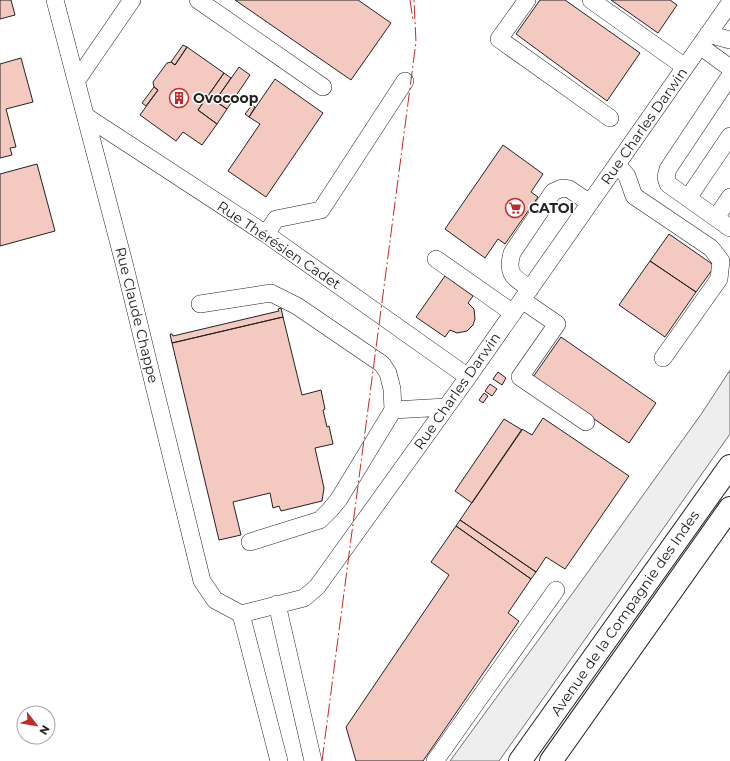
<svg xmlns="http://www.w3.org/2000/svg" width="730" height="761" viewBox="0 0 730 761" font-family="Montserrat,sans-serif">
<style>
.green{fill:#eee;stroke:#6f6f6f}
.building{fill:#f3c9c0;stroke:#222}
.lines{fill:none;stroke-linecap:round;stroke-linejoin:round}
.minor-casing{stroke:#222;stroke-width:18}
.major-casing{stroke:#222;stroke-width:24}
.minor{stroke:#fff;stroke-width:17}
.major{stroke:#fff;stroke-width:22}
.power{stroke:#c62828;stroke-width:1;stroke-dasharray:14 3 2 3;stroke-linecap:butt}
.labels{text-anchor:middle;stroke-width:3;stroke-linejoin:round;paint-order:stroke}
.poi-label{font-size:14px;font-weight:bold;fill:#222;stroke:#fff;text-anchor:start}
.street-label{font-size:14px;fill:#222;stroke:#fff}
</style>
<rect width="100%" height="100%" fill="#fff"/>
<path class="green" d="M 730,370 L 730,434 L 499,761 L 450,761 L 580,583 L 702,413 Z"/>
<path class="building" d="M 0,0 L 11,0 L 15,15 L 0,19 Z
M 235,0 L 358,0 L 391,23 L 351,80 Z
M 540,0 L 565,0 L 640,53 L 607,101 L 516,34 Z
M 611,0 L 670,0 L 677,5 L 658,33 Z
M 183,45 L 187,47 L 175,65 L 171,62 Z
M 187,47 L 224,73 L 198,110 L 217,124 L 202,145 L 183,132 L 176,141 L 140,115 L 158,90 L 154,87 L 153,82 L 167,63 L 171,62 L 175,65 Z
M 21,58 L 33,102 L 6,109 L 16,147 L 10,148 L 12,155 L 0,158 L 0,64 Z
M 239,67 L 250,75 L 227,109 L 215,101 Z
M 224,73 L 231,78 L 215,101 L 227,109 L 217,124 L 198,110 Z
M 275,79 L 323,113 L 266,197 L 228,171 L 260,124 L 249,117 Z
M 154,87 L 158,90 L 146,106 L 142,103 Z
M 252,105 L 255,107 L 249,117 L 245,114 Z
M 503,145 L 543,174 L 531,192 L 538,197 L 505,244 L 498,239 L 485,258 L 445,229 Z
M 37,164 L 55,231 L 0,246 L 0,174 Z
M 669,234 L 715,266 L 696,292 L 650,261 Z
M 650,261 L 696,292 L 665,337 L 619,305 Z
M 445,276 L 473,296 L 468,303 L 474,309 L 475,319 L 473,325 L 467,331 L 457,333 L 450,330 L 445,337 L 416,317 Z
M 281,308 L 283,317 L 172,343 L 170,334 L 172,334 L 173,336 L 279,311 L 278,309 Z
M 283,317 L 302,395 L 321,390 L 325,409 L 323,410 L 327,427 L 329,426 L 333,444 L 315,448 L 324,488 L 322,501 L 281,511 L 279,506 L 273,508 L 270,493 L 233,502 L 241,535 L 219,540 L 172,343 Z
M 561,337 L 656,403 L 629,443 L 533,377 Z
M 498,372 L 506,378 L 502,385 L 493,379 Z
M 490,384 L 497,389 L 492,396 L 485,391 Z
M 484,393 L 488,396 L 483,403 L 479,400 Z
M 543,418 L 629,476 L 565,569 L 546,557 L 536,572 L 460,520 L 522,429 L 532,435 Z
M 504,419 L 522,430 L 472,503 L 455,491 Z
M 460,520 L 536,572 L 531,579 L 456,526 Z
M 456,526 L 531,579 L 508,613 L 519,621 L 423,761 L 356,761 L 346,727 L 449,575 L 431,562 Z"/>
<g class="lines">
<g class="minor-casing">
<path id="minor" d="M 55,0 L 124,263 L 202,581 L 215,600 L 241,614
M 198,0 L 323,87
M 527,0 L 499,39 L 610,118
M 591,0 L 685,67
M 708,34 L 730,40
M 700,46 L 730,68
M 730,76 L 668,169 L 666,177 L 668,184 L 730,228
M 77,80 L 132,0
M 87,117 L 266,234 L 468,377
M 617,164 L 627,176 L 634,196 L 711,248 L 721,261 L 719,279 L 663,358
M 688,198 L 730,136
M 716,218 L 730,197
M 266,234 L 276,219 L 321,210 L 405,81
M 436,259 L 513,313
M 530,289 C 514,277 506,275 512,253 L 553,192 L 562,188 L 569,189 L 590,203
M 522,300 L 557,324 L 520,377 L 586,422
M 200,304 L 271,293 L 297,306 L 382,364 L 388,373 L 392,389 L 393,410 L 339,499 L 330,510 L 320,520 L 250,542
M 393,410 L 446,407
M 277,604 L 313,761
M 241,614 L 304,598 L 317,587 L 468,377 L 730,3
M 241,614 L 279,761
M 435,761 L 556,590"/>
</g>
<g class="major-casing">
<path id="major" d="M 520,761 L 730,466
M 551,761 L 730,508"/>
</g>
<use href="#minor" class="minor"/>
<use href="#major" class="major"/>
<path class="power" d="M 410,0 L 413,20
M 322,761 L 416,42 L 414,0"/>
</g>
<defs>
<g id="building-ring" transform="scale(1)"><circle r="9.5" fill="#fff" stroke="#c62828" stroke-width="1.5"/><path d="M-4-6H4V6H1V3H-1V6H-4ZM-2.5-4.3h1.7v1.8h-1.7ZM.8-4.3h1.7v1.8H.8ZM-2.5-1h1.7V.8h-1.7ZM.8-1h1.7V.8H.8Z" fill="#c62828"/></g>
<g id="supermarket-ring" transform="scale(1)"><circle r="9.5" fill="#fff" stroke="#c62828" stroke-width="1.5"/><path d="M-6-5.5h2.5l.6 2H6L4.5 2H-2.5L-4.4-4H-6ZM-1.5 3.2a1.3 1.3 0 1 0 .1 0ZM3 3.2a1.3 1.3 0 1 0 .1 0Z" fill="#c62828"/></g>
</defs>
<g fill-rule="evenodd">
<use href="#building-ring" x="179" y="98"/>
<use href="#supermarket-ring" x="515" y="208"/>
</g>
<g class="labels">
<g class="poi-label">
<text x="193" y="103">Ovocoop</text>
<text x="529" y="213">CATOI</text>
</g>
<g class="street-label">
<text transform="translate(644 126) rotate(-55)" y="5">Rue Charles Darwin</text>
<text transform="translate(279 245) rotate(34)" y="5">Rue Thérésien Cadet</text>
<text transform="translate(137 315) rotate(76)" y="5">Rue Claude Chappe</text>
<text transform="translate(457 391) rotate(-55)" y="5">Rue Charles Darwin</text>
<text transform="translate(625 613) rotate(-55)" y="5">Avenue de la Compagnie des Indes</text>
</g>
</g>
<g transform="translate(36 725) rotate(121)"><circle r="19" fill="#ffffff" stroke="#a7a7a7"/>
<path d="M0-3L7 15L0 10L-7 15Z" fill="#c62828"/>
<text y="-6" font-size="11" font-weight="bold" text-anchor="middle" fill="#222222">N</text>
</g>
</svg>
